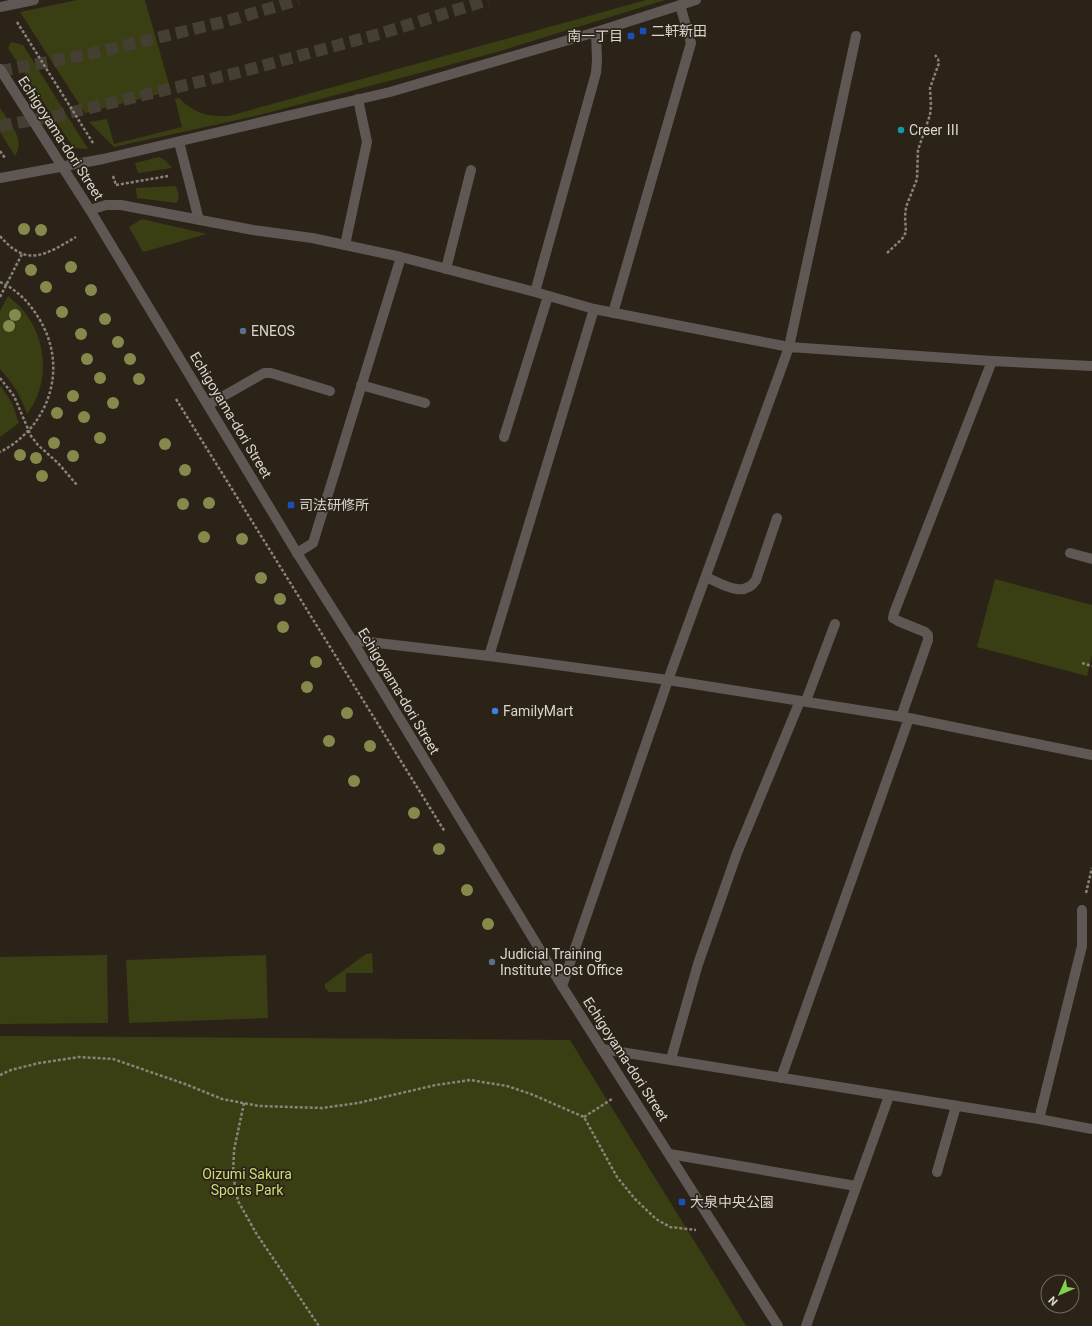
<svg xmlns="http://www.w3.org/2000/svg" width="1092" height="1326" viewBox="0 0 1092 1326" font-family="Roboto,'Noto Sans JP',sans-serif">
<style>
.green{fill:#3a3f13}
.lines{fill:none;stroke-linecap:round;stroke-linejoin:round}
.motorway-tunnel{stroke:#453e33;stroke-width:12;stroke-dasharray:12 6;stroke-linecap:butt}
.path{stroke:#89837a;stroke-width:2.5;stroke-dasharray:3 2;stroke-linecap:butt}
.service{stroke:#5e5754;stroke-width:10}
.minor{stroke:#5e5754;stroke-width:10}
.tertiary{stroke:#5e5754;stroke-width:10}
.tree{fill:#85894c}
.transit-dot{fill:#1a4fb4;stroke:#2b2318;stroke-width:1.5}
.culture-dot{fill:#0f9aa8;stroke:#2b2318;stroke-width:1.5}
.service-dot{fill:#5c6f8a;stroke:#2b2318;stroke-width:1.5}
.shop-dot{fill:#3f7fe0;stroke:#2b2318;stroke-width:1.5}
.labels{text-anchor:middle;stroke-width:3.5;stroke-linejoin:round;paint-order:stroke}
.poi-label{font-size:14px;fill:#dad5ce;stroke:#2b2318;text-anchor:start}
.street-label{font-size:14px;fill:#dad5ce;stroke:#2b2318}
.park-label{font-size:14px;fill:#cfdc77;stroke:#2b2318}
</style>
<rect width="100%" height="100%" fill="#2b2318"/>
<path class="green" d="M 77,0 L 145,0 L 171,91 L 85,113 L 20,12 Z
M 646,0 L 665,0 L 497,52 L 412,75 L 255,116 L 114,147 L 89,122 L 107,119 L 114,144 L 182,127 L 175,99 L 179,98 C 194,113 207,117 229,116 Z
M 11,42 L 23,45 L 88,149 L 74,148 L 71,144 L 8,48 Z
M 0,108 C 9,122 26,139 15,156 L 0,132 Z
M 159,157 L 165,160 L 172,168 L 138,173 L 135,163 Z
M 176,186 C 178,192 181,199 176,203 L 137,198 L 136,188 Z
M 142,219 L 207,234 L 143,252 L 129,227 Z
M 8,296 C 12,300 18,304 22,309 C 47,338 51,382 27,414 C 21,396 13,383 0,369 L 0,311 Z
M 0,385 L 12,403 L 19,423 L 0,437 Z
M 995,579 L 1092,605 L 1092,655 L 1087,676 L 977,647 Z
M 372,953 L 373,973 L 346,973 L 346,992 L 329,992 L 325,988 L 325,984 L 366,954 Z
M 107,955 L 108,1023 L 0,1024 L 0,957 Z
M 266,955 L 268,1018 L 129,1023 L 126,960 Z
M 0,1036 L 570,1040 L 717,1278 L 746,1326 L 0,1326 Z"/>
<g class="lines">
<path class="motorway-tunnel" d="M 0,71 L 90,54 L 227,21 L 298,0
M 0,126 L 56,116 L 240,72 L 379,34 L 488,0"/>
<path class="path" d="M 17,22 L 93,143
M 0,151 L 5,158
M 113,176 L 116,185
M 116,185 L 168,176
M 0,236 C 27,268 45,255 76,237
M 887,253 L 902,239 L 906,232 L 905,217 L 906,207 L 917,179 L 918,150 L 930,115 L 931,105 L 930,88 L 939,63 L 938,59 L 935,55
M 0,282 C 16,289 29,302 38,317 C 69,365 51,426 0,452
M 0,297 L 22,254
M 0,378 L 14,396 L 31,436 L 38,445 L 58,463 L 77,485
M 176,399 L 445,832
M 1082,663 L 1092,666
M 1086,893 L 1092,868
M 0,1075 L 11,1070 L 39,1063 L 79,1057 L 113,1059 L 185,1084 L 222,1099 L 259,1106 L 322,1108 L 358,1103 L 436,1085 L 470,1080 L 507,1086 L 531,1094 L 584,1117 L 617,1177 L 635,1199 L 656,1219 L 670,1227 L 696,1230
M 244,1103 L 234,1150 L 233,1175 L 238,1201 L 256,1233 L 319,1326
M 584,1117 L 612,1099"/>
<path class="service" d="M 345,245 L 367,142 L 358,99
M 446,269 L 471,170
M 789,347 L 856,36
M 361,385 L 425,403
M 208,405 L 264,373 L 271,373 L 330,391
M 504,437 L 548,296
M 1070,553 L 1092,559
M 706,577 C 722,584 744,599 756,580 L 777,518
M 807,701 L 807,698 L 835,624
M 1039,1119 L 1082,946 L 1082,910
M 670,1154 L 856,1186
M 937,1172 L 956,1106
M 806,1326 L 889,1096"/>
<path class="minor" d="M 179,142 L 199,220
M 90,210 L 106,205 L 121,205 L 253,230 L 312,238 L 345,245 L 401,257 L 535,292 L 594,309 L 789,347 L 992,361 L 1092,366
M 535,292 L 596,73 L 597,60 L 596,32
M 613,313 L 691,43 L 680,5
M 297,553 L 313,543 L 401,257
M 352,640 L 489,656 L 668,680 L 909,718 L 1092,755
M 489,656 L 594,309
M 901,717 L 928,640 L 928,635 L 925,632 L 898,621 L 893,618 L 894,613 L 992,361
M 562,986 L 668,680 L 789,347
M 602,1049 L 1039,1119 L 1092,1129
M 671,1059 L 698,964 L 737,853 L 800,701
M 781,1078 L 909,718"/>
<path class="tertiary" d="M 0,7 L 34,0
M 0,69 L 90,210 L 297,553 L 352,640 L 562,986 L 778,1326
M 0,178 L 103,159 L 390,92 L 596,32 L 696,0"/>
</g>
<g class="tree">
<circle cx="24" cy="229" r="6"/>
<circle cx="41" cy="230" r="6"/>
<circle cx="71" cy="267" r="6"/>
<circle cx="31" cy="270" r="6"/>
<circle cx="46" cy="287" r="6"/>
<circle cx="91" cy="290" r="6"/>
<circle cx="62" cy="312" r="6"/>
<circle cx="15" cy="315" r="6"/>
<circle cx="105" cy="319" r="6"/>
<circle cx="9" cy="326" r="6"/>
<circle cx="81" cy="334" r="6"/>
<circle cx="118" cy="342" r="6"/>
<circle cx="87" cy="359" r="6"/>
<circle cx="130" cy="359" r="6"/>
<circle cx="100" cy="378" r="6"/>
<circle cx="139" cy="379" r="6"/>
<circle cx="73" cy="396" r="6"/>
<circle cx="113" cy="403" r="6"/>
<circle cx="57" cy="413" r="6"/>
<circle cx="84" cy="417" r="6"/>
<circle cx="100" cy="438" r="6"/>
<circle cx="54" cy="443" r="6"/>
<circle cx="165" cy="444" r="6"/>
<circle cx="20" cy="455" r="6"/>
<circle cx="73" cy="456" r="6"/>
<circle cx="36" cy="458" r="6"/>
<circle cx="185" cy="470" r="6"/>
<circle cx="42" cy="476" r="6"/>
<circle cx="209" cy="503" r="6"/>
<circle cx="183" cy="504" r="6"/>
<circle cx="204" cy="537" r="6"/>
<circle cx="242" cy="539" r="6"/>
<circle cx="261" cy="578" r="6"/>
<circle cx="280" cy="599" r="6"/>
<circle cx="283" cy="627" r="6"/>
<circle cx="316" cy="662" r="6"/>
<circle cx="307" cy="687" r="6"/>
<circle cx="347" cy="713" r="6"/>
<circle cx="329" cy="741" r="6"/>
<circle cx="370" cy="746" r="6"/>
<circle cx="354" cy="781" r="6"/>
<circle cx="414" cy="813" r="6"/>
<circle cx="439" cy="849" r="6"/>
<circle cx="467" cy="890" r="6"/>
<circle cx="488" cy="924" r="6"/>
</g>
<g class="transit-dot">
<rect x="639" y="27" width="8" height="8" rx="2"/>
<rect x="627" y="32" width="8" height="8" rx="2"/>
<rect x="287" y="501" width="8" height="8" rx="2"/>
<rect x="678" y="1198" width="8" height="8" rx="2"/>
</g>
<circle class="culture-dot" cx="901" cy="130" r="4"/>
<g class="service-dot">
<circle cx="243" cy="331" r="4"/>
<circle cx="492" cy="962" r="4"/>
</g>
<circle class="shop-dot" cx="495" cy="711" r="4"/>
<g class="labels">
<g class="poi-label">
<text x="651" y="36">二軒新田</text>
<text x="623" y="41" text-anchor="end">南一丁目</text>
<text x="909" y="135">Creer Ⅲ</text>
<text x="251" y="336">ENEOS</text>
<text x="299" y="510">司法研修所</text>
<text x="503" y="716">FamilyMart</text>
<text x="500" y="959">Judicial Training<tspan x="500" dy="16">Institute Post Office</tspan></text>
<text x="690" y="1207">大泉中央公園</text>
</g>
<g class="street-label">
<text transform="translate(61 138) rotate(57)" y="5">Echigoyama-dori Street</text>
<text transform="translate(231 415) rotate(59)" y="5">Echigoyama-dori Street</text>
<text transform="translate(399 691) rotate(59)" y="5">Echigoyama-dori Street</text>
<text transform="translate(626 1059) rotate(57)" y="5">Echigoyama-dori Street</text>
</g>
<g class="park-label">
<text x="247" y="1179">Oizumi Sakura<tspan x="247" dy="16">Sports Park</tspan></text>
</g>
</g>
<g transform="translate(1060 1294) rotate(225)"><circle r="19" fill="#2b2318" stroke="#716a61"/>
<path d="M0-3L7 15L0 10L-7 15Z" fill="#84d04e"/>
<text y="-6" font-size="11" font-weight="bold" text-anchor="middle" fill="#dad5ce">N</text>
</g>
</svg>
